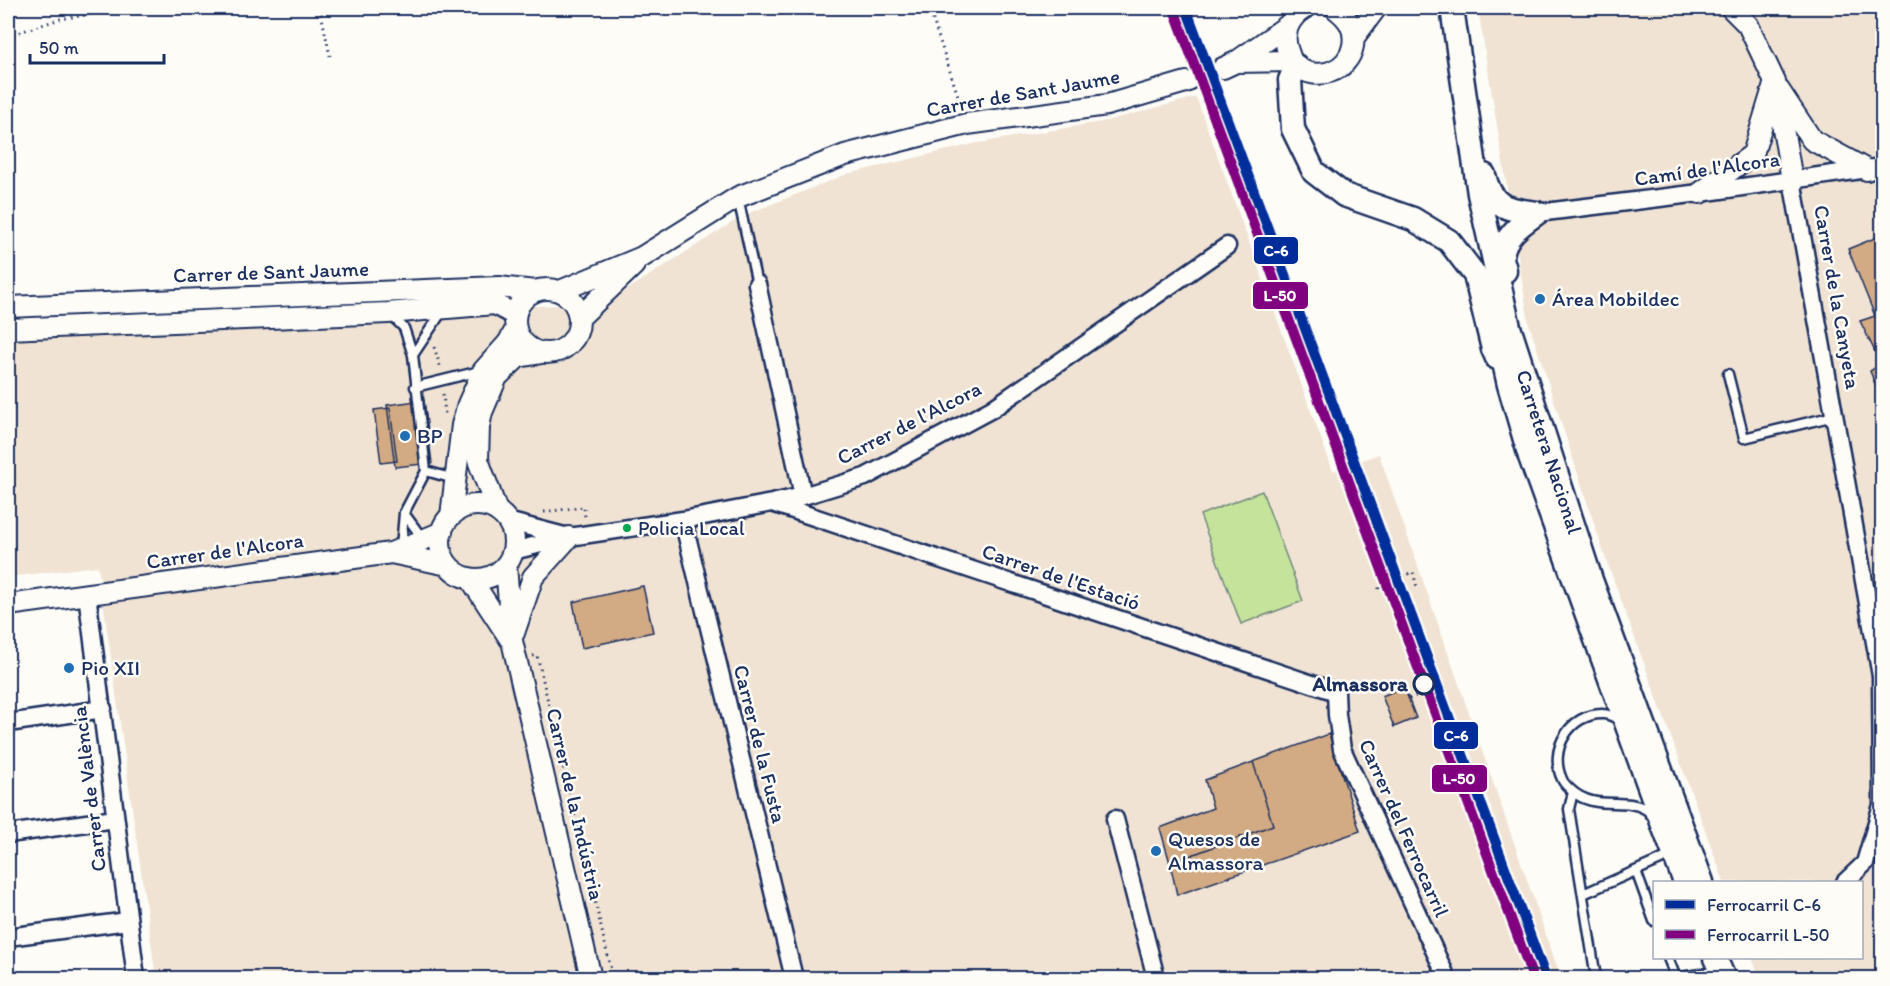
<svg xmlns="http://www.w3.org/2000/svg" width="1890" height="986" viewBox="0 0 1890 986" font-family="Itim,sans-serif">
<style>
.built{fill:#f0e3d4}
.green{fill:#c6e39b;stroke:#70897c;stroke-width:1.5}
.building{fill:#d2aa84;stroke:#1b2f5e;stroke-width:1.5}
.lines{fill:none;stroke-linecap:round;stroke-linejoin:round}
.tertiary-tunnel{stroke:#d0d3d8;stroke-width:20;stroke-dasharray:20 10;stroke-linecap:butt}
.service-casing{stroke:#1b2f5e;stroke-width:13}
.minor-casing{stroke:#1b2f5e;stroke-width:21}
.tertiary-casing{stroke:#1b2f5e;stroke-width:24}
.secondary-casing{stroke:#1b2f5e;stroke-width:27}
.path{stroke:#1b2f5e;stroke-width:3;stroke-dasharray:1.5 4.5;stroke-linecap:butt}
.service{stroke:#fdfcf7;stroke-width:8}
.minor{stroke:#fdfcf7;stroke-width:16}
.tertiary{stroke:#fdfcf7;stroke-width:20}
.secondary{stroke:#fdfcf7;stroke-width:22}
.rail-1-casing{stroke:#fdfcf7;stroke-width:15}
.rail-2-casing{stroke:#fdfcf7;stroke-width:15}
.rail-1{stroke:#002d9a;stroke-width:10}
.rail-2{stroke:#800080;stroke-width:10}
.poi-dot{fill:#1f6fb2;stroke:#fdfcf7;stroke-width:2}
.bus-dot{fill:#00a651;stroke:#fdfcf7;stroke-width:2}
.stop-dot{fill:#fdfcf7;stroke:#1b2f5e;stroke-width:3}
.labels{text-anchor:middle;stroke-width:5;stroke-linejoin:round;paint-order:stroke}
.bus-label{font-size:20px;fill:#1b2f5e;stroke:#fdfcf7;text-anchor:start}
.street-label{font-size:21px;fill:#1b2f5e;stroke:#fdfcf7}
.poi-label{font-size:21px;fill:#1b2f5e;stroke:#fdfcf7;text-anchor:start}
.stop-label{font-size:21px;font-weight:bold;fill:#1b2f5e;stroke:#fdfcf7;text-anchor:end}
.line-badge{stroke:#fdfcf7;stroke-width:2}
.badge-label{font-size:16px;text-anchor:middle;font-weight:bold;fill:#fff}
</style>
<rect width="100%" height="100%" fill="#fdfcf7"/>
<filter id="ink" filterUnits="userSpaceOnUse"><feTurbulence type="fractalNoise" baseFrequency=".0167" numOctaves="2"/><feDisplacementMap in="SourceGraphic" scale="12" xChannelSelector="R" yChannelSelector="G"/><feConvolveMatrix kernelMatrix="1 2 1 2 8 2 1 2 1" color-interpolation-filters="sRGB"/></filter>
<g filter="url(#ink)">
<path class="built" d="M 1478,8 L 1882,8 L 1882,978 L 1760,978 L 1752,958 L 1862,958 L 1862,882 L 1724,882 L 1603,551 L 1529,324 Z
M 1196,97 L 1333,471 L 1379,454 L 1561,978 L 156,978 L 98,566 L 8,577 L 8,337 L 608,302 L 742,216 L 847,174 L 973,144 L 1106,121 Z"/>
<path class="green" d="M 1262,491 L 1303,601 L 1241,624 L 1200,515 Z"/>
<path class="building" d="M 1882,235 L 1882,402 L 1870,371 L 1881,364 L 1860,321 L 1875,316 L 1848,249 Z
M 424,400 L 432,463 L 395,467 L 387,405 Z
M 390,408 L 397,461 L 381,463 L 374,410 Z
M 643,586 L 653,632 L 582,648 L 573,602 Z
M 1404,687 L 1416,718 L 1394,727 L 1382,696 Z
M 1329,734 L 1360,831 L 1177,895 L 1170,863 L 1273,825 L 1253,762 Z
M 1253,762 L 1273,825 L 1170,863 L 1160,828 L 1213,808 L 1205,780 Z"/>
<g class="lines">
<path class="tertiary-tunnel" d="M 1186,82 L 1223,68"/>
<g class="service-casing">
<path id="service" d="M 738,198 L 757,284
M 391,315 L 404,328 L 413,355 L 426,471 L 404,513 L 401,547
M 413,355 L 443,310
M 1728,374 L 1744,438 L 1834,416
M 415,387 L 480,371
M 426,471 L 454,479
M 404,513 L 423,539
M 1621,720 C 1615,718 1609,714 1603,714 C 1570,713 1548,750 1562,779 C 1563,783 1568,787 1571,790 C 1595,812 1624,796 1645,809 C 1648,810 1649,813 1651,815
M 1573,792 L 1569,809 L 1596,978
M 1636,871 L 1654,921
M 1583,894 L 1674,854
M 1668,958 L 1676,978
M 1675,978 L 1719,971"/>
</g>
<g class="minor-casing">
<path id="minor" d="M 1792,180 L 1881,676 L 1882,805 L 1865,863 L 1845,882
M 1537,213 L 1700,193 L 1882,167
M 757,284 L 803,496
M 772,503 L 1336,692 L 1337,715 L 1342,749 L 1447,978
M 683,520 L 794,978
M 507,521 L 568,537
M 513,551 L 569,537 L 683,520 L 772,503 L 803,496 L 865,477 L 992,409 L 1227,246
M 87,594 L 136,978
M 8,723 L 103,709
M 1115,819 L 1156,978
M 8,834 L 115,819
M 8,937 L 128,921"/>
</g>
<g class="tertiary-casing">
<path id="tertiary" d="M 1305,8 C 1288,18 1281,35 1289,54 C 1290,58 1292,63 1296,66 C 1317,82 1348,72 1353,46 C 1356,28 1348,18 1335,8
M 1731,8 L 1748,25 L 1775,82 L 1792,180
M 1355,36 L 1376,8
M 1236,62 L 1292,61
M 1223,68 L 1236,62 L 1287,26
M 1779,90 L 1812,140 L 1867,170
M 1700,193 L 1753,154 L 1774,85
M515 321a32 32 0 1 1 64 0a32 32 0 1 1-64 0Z
M 560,291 L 642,257 L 738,197 L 845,155 L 967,124 L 1107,105 L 1186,82
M 8,307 L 499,287 L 536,291
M 580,317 L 634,265
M 8,329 L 388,313 L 495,304 L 515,315
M440 542a37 37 0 1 1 74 0a37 37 0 1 1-74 0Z
M 497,511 L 478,460 L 479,427 L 482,412 L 497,377 L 518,357 L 542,353
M 451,516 L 462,425 L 468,404 L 483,371 L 508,343 L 516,329
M 391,553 L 442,532
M 506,565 L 512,641 L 591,978
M 470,578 L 510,639
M 8,605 L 391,553 L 448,565
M 514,633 L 533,577 L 569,537"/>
</g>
<g class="secondary-casing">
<path id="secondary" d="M 1452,8 L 1479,194 L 1509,327 L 1591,580 L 1702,882
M 1296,66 L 1290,80 L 1293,129 L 1314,172 L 1344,195 L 1413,219 L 1449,241 L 1475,275 L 1493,349 L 1497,358
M 1484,175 C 1492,208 1506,209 1537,213
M 1505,271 C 1505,267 1502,261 1502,257 C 1503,236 1523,223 1537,213
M 1499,340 L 1509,385 L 1530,457 L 1664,828 L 1685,882
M 1715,958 L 1724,978"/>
</g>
<path class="path" d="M 320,8 L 330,56
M 929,8 L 962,108
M 8,36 L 60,19 L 133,8
M 434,347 L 441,369
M 443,394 L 445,414
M 544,512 L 584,507 L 585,518
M 1379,589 L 1378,585 L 1413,572 L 1417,587
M 533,656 L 537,655 L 613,978
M 1409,699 L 1418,695"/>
<use href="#service" class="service"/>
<use href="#minor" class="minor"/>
<use href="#tertiary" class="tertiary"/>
<use href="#secondary" class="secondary"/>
<g class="rail-1-casing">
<path id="rail-1" d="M 1186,8 L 1546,978"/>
</g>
<g class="rail-2-casing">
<path id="rail-2" d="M 1175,12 L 1533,978"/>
</g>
<use href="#rail-1" class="rail-1"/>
<use href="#rail-2" class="rail-2"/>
</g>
</g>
<g class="poi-dot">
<circle cx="1540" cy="299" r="6"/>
<circle cx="405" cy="436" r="6"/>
<circle cx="69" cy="668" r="6"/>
<circle cx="1156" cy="851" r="6"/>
</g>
<circle class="bus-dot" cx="627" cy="528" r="5"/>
<circle class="stop-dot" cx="1424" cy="684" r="10"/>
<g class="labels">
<g class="bus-label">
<text x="638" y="535">Policia Local</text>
</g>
<g class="street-label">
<text transform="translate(1023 93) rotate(-10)" y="7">Carrer de Sant Jaume</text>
<text transform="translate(1707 169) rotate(-8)" y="7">Camí de l'Alcora</text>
<text transform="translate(271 272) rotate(-2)" y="7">Carrer de Sant Jaume</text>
<text transform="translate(1837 297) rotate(80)" y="7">Carrer de la Canyeta</text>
<text transform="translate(909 423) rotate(-27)" y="7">Carrer de l'Alcora</text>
<text transform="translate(1549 452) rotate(72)" y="7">Carretera Nacional</text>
<text transform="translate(225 551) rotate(-8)" y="7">Carrer de l'Alcora</text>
<text transform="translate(1061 577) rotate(19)" y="7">Carrer de l'Estació</text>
<text transform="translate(760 744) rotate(76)" y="7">Carrer de la Fusta</text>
<text transform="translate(89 789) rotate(-97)" y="7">Carrer de València</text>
<text transform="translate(575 804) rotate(77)" y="7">Carrer de la Indústria</text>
<text transform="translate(1404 828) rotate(66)" y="7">Carrer del Ferrocarril</text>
</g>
<g class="poi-label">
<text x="1552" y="306">Área Mobildec</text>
<text x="417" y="443">BP</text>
<text x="81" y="675">Pio XII</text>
<text x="1168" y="846">Quesos de<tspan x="1168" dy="24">Almassora</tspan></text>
</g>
<g class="stop-label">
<text x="1408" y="691">Almassora</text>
</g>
</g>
<g class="line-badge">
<rect x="1253" y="236" width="46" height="29" rx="6" fill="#002d9a"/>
<rect x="1252" y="281" width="57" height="29" rx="6" fill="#800080"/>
<rect x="1433" y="721" width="46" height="29" rx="6" fill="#002d9a"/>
<rect x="1431" y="764" width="57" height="29" rx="6" fill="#800080"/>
</g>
<g class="badge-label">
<text x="1276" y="256">C-6</text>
<text x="1280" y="301">L-50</text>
<text x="1456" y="741">C-6</text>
<text x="1459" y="784">L-50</text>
</g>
<rect width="1890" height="986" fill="none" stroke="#fdfcf7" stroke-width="30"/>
<rect x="15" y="15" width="1860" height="956" fill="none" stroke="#1b2f5e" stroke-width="2" filter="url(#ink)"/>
<rect x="1653" y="881" width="210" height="78" fill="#fdfcf7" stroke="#a3aaba" stroke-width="1.5"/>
<rect x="1665" y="900" width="30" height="9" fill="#002d9a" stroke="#a3aaba" stroke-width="1.5"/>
<text x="1707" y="911" font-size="18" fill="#1b2f5e">Ferrocarril C-6</text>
<rect x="1665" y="930" width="30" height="9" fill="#800080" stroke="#a3aaba" stroke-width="1.5"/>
<text x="1707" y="941" font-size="18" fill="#1b2f5e">Ferrocarril L-50</text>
<path d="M30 54v9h134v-9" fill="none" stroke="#1b2f5e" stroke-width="3"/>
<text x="39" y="54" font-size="18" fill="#1b2f5e" stroke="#fdfcf7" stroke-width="4.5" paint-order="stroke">50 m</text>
</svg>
